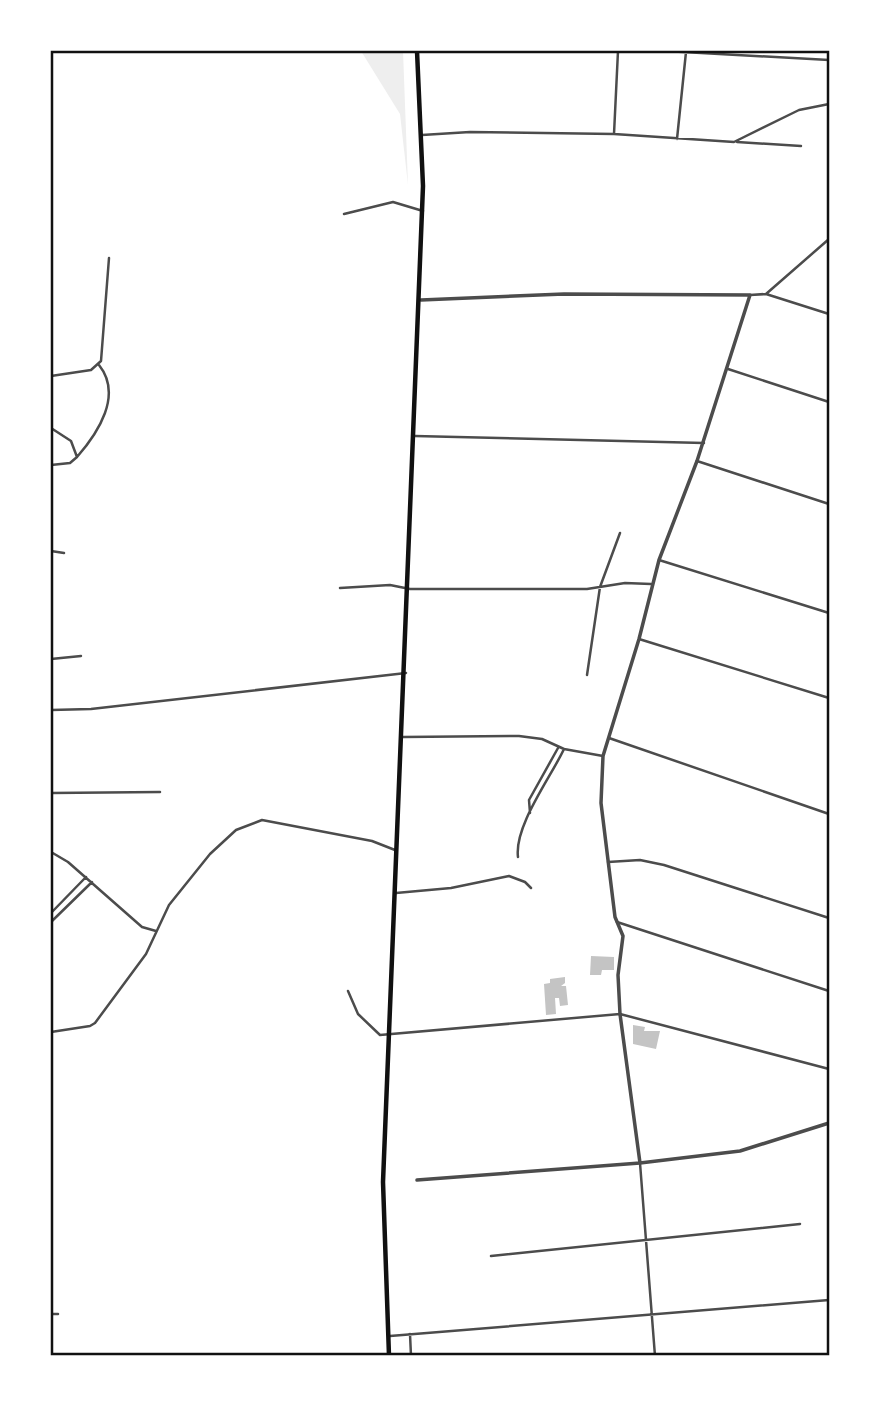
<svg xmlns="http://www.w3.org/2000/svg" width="880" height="1407" viewBox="0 0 880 1407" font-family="'PT Sans Narrow',sans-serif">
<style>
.green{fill:#eee}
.building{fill:#c4c4c4}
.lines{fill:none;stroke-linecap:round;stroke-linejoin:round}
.minor{stroke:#4c4c4c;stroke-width:2.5}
.tertiary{stroke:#4c4c4c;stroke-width:3.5}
.primary{stroke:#111;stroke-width:4.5}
.neatline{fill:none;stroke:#111;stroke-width:2.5}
</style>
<rect width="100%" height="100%" fill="#fff"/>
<path class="green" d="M 361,51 L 403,51 L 408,185 L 400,114 Z"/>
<path class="building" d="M 591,956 L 614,957 L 614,970 L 602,970 L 601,975 L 590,975 Z
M 565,977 L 565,983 L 561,986 L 566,986 L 568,1005 L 560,1006 L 559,998 L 555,998 L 556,1014 L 546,1015 L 544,984 L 550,983 L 550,979 Z
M 633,1025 L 645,1027 L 644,1031 L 660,1031 L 656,1049 L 633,1044 Z"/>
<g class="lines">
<path class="minor" d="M 665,51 L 829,60
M 614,134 L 618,51
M 422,135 L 470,132 L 614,134 L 734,142 L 799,110 L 829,104
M 677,139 L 686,52
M 737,142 L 801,146
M 344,214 L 393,202 L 423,211
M 766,294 L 829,239
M 750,295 L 766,294 L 829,314
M 728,369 L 829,402
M 51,376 L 91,370 L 101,361 L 109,258
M 51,428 L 71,441 L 77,457 L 70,463 L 51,465
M 415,436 L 704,443
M 77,457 C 98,433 123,395 99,365
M 697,461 L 829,504
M 51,551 L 64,553
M 659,560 L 829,613
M 340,588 L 390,585 L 410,589 L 587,589 L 625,583 L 651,584
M 639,639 L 829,698
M 51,659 L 81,656
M 587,675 L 600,587 L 620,533
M 51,710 L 91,709 L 406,673
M 403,737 L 519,736 L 542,739 L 564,749 L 603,756
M 609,738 L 829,814
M 51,793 L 160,792
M 530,813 L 529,800 L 558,748
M 51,852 L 68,862 L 142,927 L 156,931
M 518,857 C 514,826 551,777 564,749
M 608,862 L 640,860 L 664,865 L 829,918
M 396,893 L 451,888 L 509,876 L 525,882 L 531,888
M 51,913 L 86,877
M 51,922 L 92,882
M 617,922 L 829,991
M 348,991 L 358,1014 L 380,1035 L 620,1014 L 829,1069
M 51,1032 L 90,1026 L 95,1023 L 146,954 L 169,905 L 210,854 L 236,830 L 262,820 L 372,841 L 395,850
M 640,1163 L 655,1356
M 491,1256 L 800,1224
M 51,1314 L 58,1314
M 410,1334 L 411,1356
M 390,1336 L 829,1300"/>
<path class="tertiary" d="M 421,300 L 564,294 L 750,295 L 697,461 L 659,560 L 639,639 L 603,756 L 601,803 L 615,917 L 623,936 L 618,975 L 620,1014 L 640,1163
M 417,1180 L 640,1163 L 740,1151 L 829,1123"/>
<path class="primary" d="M 389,1356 L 383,1182 L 423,186 L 417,51"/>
</g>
<rect width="880" height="1407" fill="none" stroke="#ffffff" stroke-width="105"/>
<rect x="52" y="52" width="776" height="1302" class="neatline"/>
</svg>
